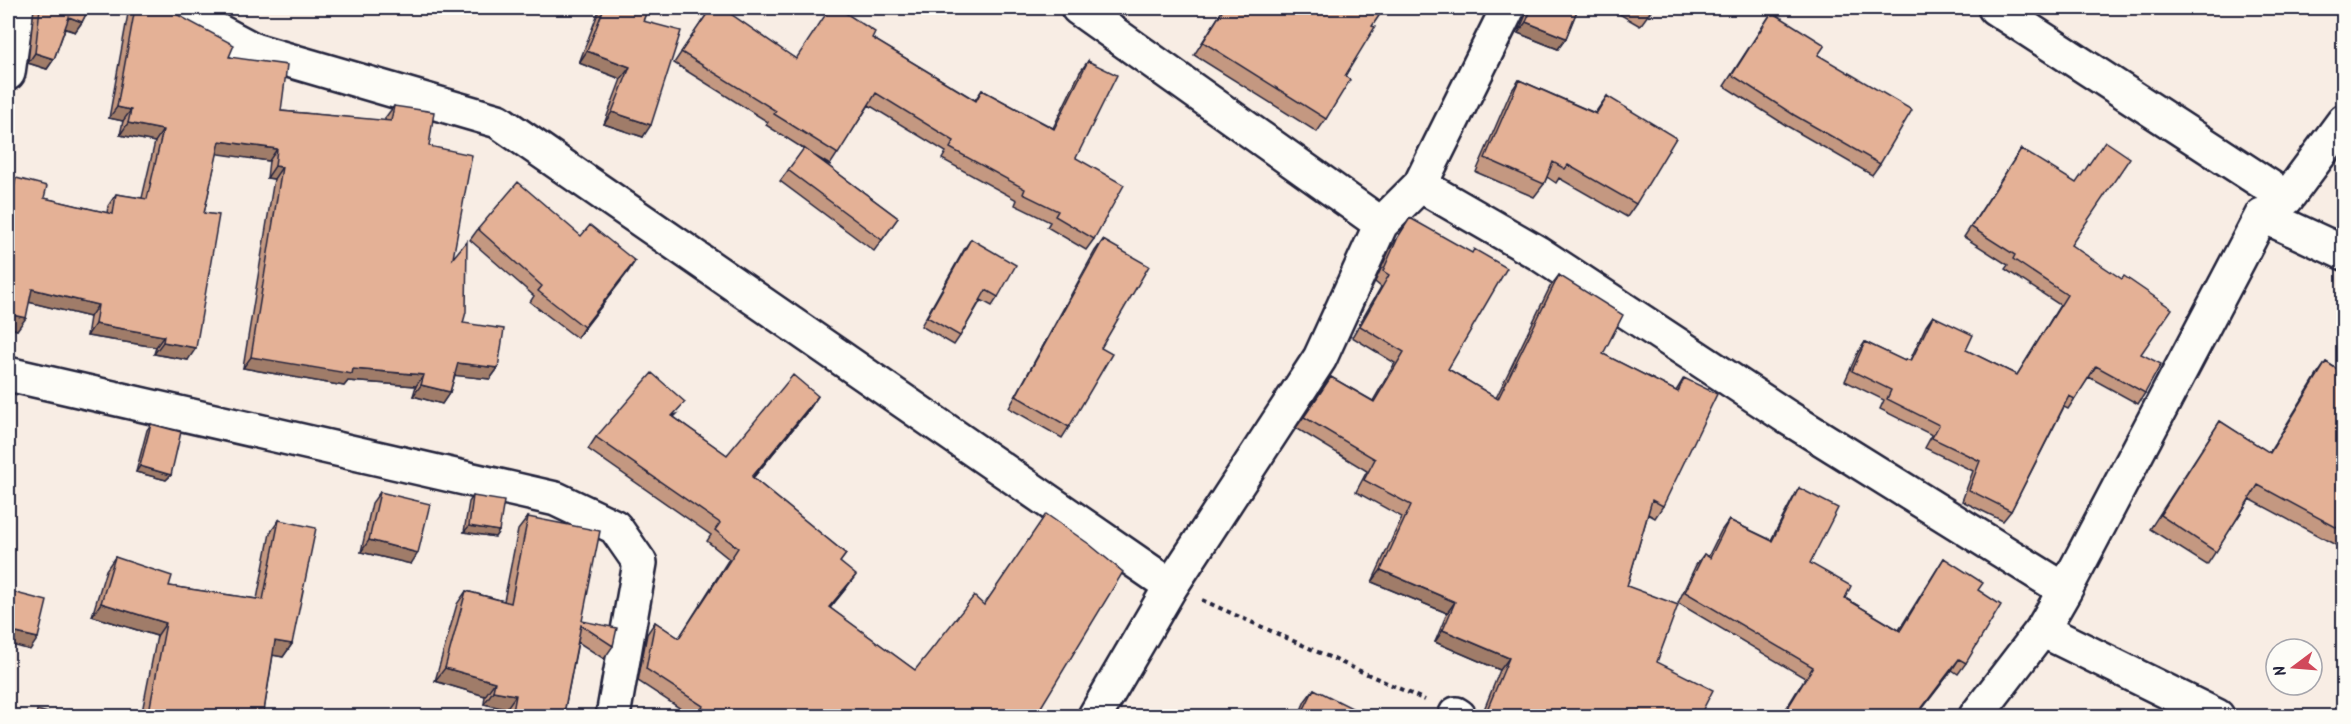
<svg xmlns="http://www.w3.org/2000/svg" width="2351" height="724" viewBox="0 0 2351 724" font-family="Kalam,sans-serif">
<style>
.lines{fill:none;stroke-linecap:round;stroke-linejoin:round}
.minor-casing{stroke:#22223b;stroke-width:38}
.path{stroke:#22223b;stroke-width:4;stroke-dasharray:4.5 4.5;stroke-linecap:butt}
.minor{stroke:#fdfcf7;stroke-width:33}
.wall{fill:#c49881;stroke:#22223b;stroke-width:1.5}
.shaded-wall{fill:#a07c69;stroke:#22223b;stroke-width:1.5}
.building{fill:#e4b196;stroke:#22223b;stroke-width:1.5}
</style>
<rect width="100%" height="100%" fill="#f8ede4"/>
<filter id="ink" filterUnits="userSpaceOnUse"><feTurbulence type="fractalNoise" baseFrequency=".0167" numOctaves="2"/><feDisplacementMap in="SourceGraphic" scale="12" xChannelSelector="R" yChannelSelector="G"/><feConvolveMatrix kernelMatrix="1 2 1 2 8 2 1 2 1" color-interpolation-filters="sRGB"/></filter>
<g filter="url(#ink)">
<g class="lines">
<g class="minor-casing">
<path id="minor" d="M 175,8 L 254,50 L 498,121 L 1171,586
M 1078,8 L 1381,224
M 1995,8 L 2287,198
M 8,73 L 17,8
M 1420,185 L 1538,253 L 1787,417 L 2065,590
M 2271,209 L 2287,198 L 2344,121
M 8,374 L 556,499 L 615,527 L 640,563 L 613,716
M 2042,630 L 2217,716
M 1456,714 L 1459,716
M 1095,716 L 1171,586 L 1320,358 L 1381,224 L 1420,185 L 1508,8
M 1976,716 L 2042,630 L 2065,590 L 2262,215 L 2344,253"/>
</g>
<path class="path" d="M 1202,600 L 1425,700"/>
<use href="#minor" class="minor"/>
</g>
<path class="wall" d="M 34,8 L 89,8 L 82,22 L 75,32 L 65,29 L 54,59 L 47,69 L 28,63 Z
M 129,8 L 169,8 L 229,57 L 281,111 L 385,121 L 385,118 L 394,106 L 429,146 L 453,258 L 463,323 L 498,368 L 490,379 L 455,375 L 450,392 L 442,404 L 413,396 L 416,386 L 348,381 L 344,386 L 243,368 L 274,179 L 267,178 L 269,161 L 217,153 L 204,213 L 188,360 L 154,354 L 156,347 L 87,336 L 90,317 L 29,302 L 17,330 L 8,327 L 8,192 L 16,178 L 44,198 L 107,213 L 108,206 L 116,194 L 142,198 L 155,142 L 120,135 L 123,121 L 109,118 Z
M 600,8 L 648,8 L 643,21 L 643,137 L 604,124 L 621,79 L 579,63 Z
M 711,8 L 796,59 L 872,38 L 975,100 L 982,90 L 1053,128 L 1080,72 L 1088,61 L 1076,158 L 1094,239 L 1086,250 L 1047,227 L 1050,222 L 1015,205 L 1017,200 L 942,159 L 946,152 L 869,105 L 830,165 L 815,156 L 898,218 L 874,251 L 780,181 L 804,149 L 766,125 L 768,122 L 674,63 Z
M 1224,8 L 1241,12 L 1243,8 L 1384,8 L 1372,26 L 1345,76 L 1326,119 L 1317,132 L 1194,55 Z
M 1529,8 L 1578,8 L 1566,38 L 1558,49 L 1518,33 Z
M 1609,8 L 1653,8 L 1640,26 Z
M 1772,12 L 1818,55 L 1880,164 L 1872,175 L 1787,126 L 1724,86 Z
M 1519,80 L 1595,113 L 1607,96 L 1636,204 L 1627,217 L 1559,178 L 1556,183 L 1547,177 L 1544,184 L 1534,197 L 1476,172 L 1510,93 Z
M 2021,149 L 2071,245 L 2141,354 L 2145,393 L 2138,404 L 2089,377 L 2068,409 L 2064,407 L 2011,511 L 2003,521 L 1962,501 L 1973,471 L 1925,448 L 1932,435 L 1880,409 L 1884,400 L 1845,381 L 1858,352 L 1865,342 L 1904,361 L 1910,360 L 1926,326 L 1933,316 L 1966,350 L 2017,375 L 2060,305 L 2005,269 L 2008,265 L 1964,237 Z
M 1410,218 L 1448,369 L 1496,398 L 1550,287 L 1559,275 L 1603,354 L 1676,391 L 1684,378 L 1663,506 L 1655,518 L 1648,514 L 1627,586 L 1657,662 L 1699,717 L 1481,717 L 1500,670 L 1435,642 L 1447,613 L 1372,582 L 1402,517 L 1356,492 L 1367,471 L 1296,428 L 1331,377 L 1373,401 L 1395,363 L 1352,337 L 1381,287 L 1375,282 L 1390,249 Z
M 478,229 L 581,236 L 635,261 L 577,338 L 530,302 L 534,296 L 470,240 Z
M 971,239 L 998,297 L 992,306 L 981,300 L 960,336 L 954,345 L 921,326 L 965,248 Z
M 1103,240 L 1101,348 L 1069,427 L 1062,438 L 1009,408 L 1095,251 Z
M 2326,362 L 2343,373 L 2343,549 L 2250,499 L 2207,565 L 2150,529 L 2220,421 L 2269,453 L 2317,375 Z
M 818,396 L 810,408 L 753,478 L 846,554 L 840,562 L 847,587 L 830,608 L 915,670 L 1035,717 L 693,717 L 638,681 L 647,634 L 655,622 L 679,638 L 729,559 L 707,541 L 711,535 L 588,449 L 596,437 L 677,414 L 674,417 L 727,455 Z
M 151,424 L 171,475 L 166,480 L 136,472 L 147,430 Z
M 1799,488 L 1810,563 L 1845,598 L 1899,630 L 1944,558 L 1978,590 L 1966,663 L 1958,674 L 1952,670 L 1916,717 L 1781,717 L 1805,678 L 1678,603 L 1696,565 L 1704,554 L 1708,557 L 1721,531 L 1729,520 L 1771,540 L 1792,500 Z
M 380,492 L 411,564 L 361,552 L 372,503 Z
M 473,496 L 499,531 L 495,537 L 464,532 L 469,502 Z
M 528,517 L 582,621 L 613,646 L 604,659 L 578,642 L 564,713 L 567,717 L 505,717 L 506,709 L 484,704 L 485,696 L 435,681 L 457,604 L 466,591 L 504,601 L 518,530 Z
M 279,520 L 292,644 L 283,657 L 273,655 L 263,717 L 141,717 L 157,636 L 92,616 L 106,570 L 115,557 L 169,586 L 257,599 L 270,533 Z
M 1314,689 L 1355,717 L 1298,717 L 1305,701 Z"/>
<path class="shaded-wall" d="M 464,8 L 481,8 L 477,13 Z
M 69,17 L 82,22 L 75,32 L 62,27 Z
M 1526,22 L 1566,38 L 1558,49 L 1518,33 Z
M 587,51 L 630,67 L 621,79 L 579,63 Z
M 35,53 L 54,59 L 47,69 L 28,63 Z
M 117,107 L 131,110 L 123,121 L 109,118 Z
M 612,112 L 651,125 L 643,137 L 604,124 Z
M 128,123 L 163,130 L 155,142 L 120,135 Z
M 220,141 L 277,149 L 269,161 L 212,153 Z
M 275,166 L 282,167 L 274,179 L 267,178 Z
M 635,261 L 628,272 L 577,338 L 584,327 Z
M 32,289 L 98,305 L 90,317 L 24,301 Z
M 8,314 L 26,318 L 17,330 L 8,327 Z
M 95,324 L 164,336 L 156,347 L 87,336 Z
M 163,342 L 196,348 L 188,360 L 154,354 Z
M 251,357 L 353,369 L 424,375 L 416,386 L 348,381 L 344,386 L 243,368 Z
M 458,363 L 498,368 L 490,379 L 450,375 Z
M 421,385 L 450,392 L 442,404 L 413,396 Z
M 818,396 L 810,408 L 744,489 L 752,477 Z
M 140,466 L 171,475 L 166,480 L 136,472 Z
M 469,526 L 499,531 L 495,537 L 464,532 Z
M 369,540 L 418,553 L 411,564 L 361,552 Z
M 1381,570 L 1455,602 L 1447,613 L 1372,582 Z
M 856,575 L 847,587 L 821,619 L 829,607 Z
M 101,603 L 166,623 L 157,636 L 92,616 Z
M 1443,630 L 1509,658 L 1500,670 L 1435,642 Z
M 8,631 L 38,638 L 30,650 L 8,644 Z
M 275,641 L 292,644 L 283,657 L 266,654 Z
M 1959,659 L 1952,670 L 1915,717 Z
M 445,668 L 495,682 L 485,696 L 435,681 Z
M 493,691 L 516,695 L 506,709 L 484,704 Z"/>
<path class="building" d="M 40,8 L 89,8 L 82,22 L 69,17 L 54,59 L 35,53 Z
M 135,8 L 169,8 L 174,13 L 234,45 L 229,57 L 287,65 L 281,111 L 391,121 L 394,106 L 434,112 L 429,146 L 472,155 L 453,258 L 467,241 L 466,312 L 463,323 L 504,329 L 498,368 L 458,363 L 450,392 L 421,385 L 424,375 L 353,369 L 352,374 L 251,357 L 282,167 L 275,166 L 277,149 L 220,141 L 204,213 L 219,215 L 196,348 L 163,342 L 164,336 L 95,324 L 98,305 L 32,289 L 26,318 L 8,314 L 8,215 L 16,178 L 47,186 L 44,198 L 113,214 L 116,194 L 147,199 L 163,130 L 128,123 L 131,110 L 117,107 Z
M 604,8 L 648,8 L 643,21 L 681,31 L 651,125 L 612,112 L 630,67 L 587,51 Z
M 711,8 L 722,8 L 796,59 L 830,8 L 838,8 L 875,32 L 872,38 L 976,101 L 982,90 L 1054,129 L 1088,61 L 1117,75 L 1076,158 L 1124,185 L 1094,239 L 1055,216 L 1058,211 L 1023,194 L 1025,189 L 950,148 L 954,141 L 876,93 L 838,154 L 774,114 L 776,111 L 681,52 Z
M 1224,8 L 1234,8 L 1241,12 L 1244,8 L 1384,8 L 1372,26 L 1375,27 L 1345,76 L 1350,80 L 1326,119 L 1203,42 Z
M 1532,8 L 1578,8 L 1566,38 L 1526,22 Z
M 1772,12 L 1825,45 L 1818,55 L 1912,110 L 1880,164 L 1794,115 L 1732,75 Z
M 1519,80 L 1596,114 L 1607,96 L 1676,138 L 1636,204 L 1568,165 L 1565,169 L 1553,162 L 1544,184 L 1485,158 Z
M 2105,141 L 2130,158 L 2071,245 L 2122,279 L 2124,276 L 2172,309 L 2141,354 L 2161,364 L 2145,393 L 2096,366 L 2075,399 L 2069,396 L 2011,511 L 1969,490 L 1980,461 L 1932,438 L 1939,425 L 1887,399 L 1891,390 L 1852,371 L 1865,342 L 1905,361 L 1906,359 L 1911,361 L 1933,316 L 1973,335 L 1966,350 L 2017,375 L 2067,295 L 2013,259 L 2015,255 L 1971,227 L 2021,149 L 2076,183 Z
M 804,148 L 898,218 L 882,240 L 788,170 Z
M 518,182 L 581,236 L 590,225 L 635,261 L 584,327 L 538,291 L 542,286 L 478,229 Z
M 1410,218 L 1472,253 L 1474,249 L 1507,268 L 1448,369 L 1498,399 L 1559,275 L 1623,315 L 1603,354 L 1678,392 L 1684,378 L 1717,394 L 1663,506 L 1652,500 L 1627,586 L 1678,605 L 1657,662 L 1713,690 L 1699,717 L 1484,717 L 1509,658 L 1443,630 L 1455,602 L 1381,570 L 1411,505 L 1364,480 L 1375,459 L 1304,417 L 1331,377 L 1374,402 L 1404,352 L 1360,326 L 1389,275 L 1383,271 L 1398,237 Z
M 971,239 L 1016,265 L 998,297 L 986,290 L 960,336 L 927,317 Z
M 1103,240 L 1149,266 L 1101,348 L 1112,354 L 1069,427 L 1016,396 Z
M 2326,362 L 2343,373 L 2343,531 L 2258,485 L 2216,552 L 2160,515 L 2220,421 L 2270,453 Z
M 652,373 L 685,402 L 672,416 L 727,455 L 793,375 L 818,396 L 752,477 L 846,554 L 840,562 L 856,575 L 829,607 L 915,670 L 974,596 L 984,605 L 1046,514 L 1089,544 L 1123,572 L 1035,717 L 717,717 L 702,708 L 703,706 L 646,669 L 655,622 L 679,638 L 738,548 L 715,530 L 720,523 L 596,437 Z
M 151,424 L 181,432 L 171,475 L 140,466 Z
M 1799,488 L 1838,508 L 1810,563 L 1851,586 L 1845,598 L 1900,631 L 1944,558 L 1983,583 L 1978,590 L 2001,605 L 1966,663 L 1959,659 L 1915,717 L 1782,717 L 1813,667 L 1685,592 L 1704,554 L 1710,558 L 1729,520 L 1772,541 Z
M 380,492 L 430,504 L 418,553 L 369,540 Z
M 473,496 L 504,501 L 499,531 L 469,526 Z
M 528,517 L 600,531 L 582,621 L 617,628 L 613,646 L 581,625 L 564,713 L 568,714 L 567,717 L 512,717 L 516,695 L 493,691 L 495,682 L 445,668 L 466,591 L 511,603 Z
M 279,520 L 316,528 L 292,644 L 275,641 L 263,717 L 148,717 L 166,623 L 101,603 L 115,557 L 172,576 L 169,586 L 263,600 Z
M 8,591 L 47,601 L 38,638 L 8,631 Z
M 1314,689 L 1358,711 L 1355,717 L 1300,717 Z
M 37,710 L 62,717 L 36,717 Z"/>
</g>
<rect width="2351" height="724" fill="none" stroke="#fdfcf7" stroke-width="30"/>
<rect x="15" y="15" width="2321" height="694" fill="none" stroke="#22223b" stroke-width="2" filter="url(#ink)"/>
<g transform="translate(2294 667) rotate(254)"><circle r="28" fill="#fdfcf7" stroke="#a5a5ac" stroke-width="1.5"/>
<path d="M0-4.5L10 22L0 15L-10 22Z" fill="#d1495b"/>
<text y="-9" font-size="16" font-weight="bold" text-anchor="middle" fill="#22223b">N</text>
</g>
</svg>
